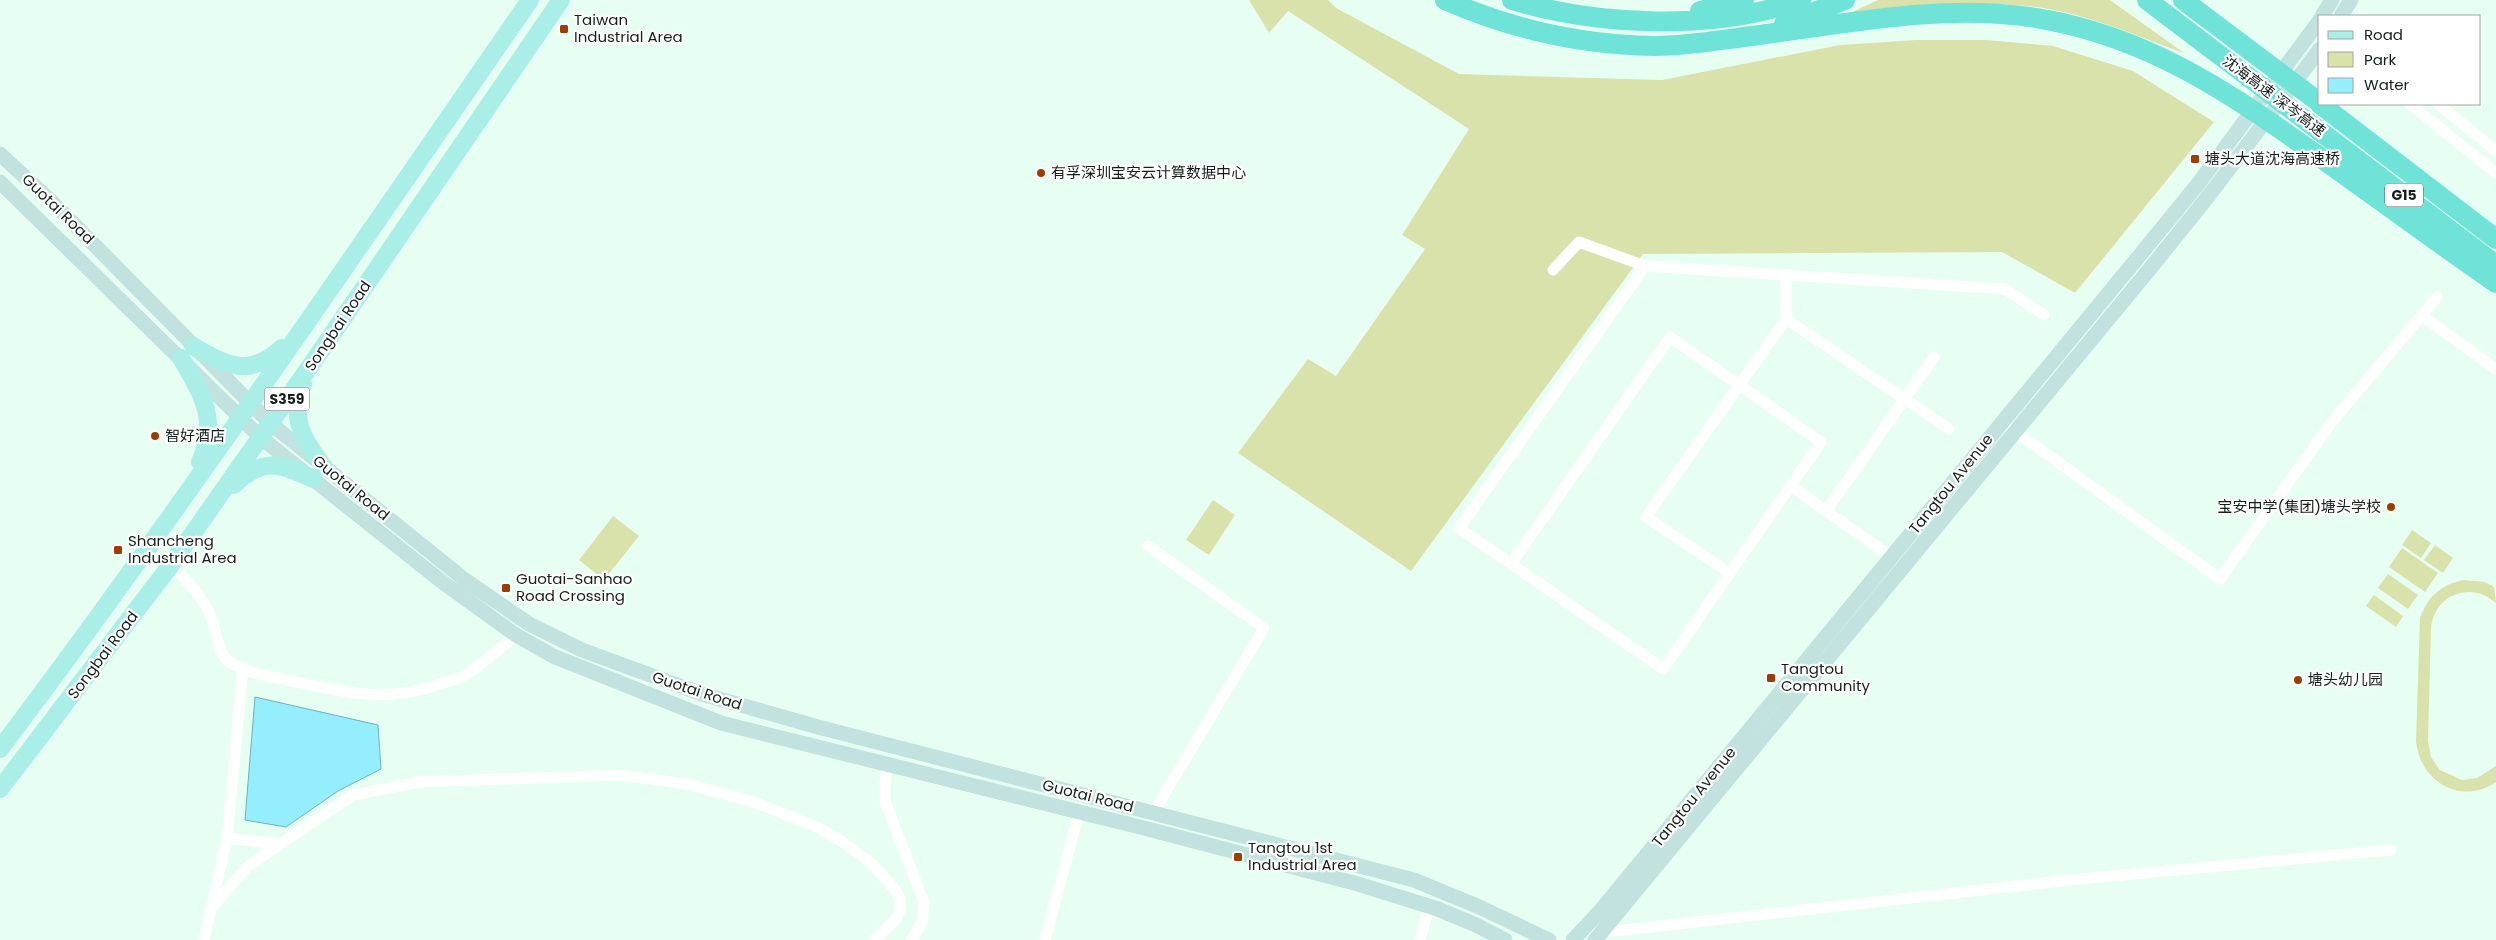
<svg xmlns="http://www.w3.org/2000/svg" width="2496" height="940" viewBox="0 0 2496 940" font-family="Poppins,'Noto Sans SC',sans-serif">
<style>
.green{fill:#dae2ac}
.water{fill:#94eefe;stroke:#6eb0ba}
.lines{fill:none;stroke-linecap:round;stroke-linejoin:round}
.street{stroke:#fff;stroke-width:11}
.secondary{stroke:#c1e2de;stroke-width:15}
.primary{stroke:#a9eee7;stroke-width:18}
.highway{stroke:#6fe3d7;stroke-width:20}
.poi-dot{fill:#9f3c04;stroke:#fff;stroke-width:2}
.labels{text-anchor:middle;stroke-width:4.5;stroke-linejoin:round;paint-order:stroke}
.shield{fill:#fff;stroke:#5a625f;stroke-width:1}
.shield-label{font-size:14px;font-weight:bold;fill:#141f1a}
.poi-label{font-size:15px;fill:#141f1a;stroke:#fff;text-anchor:start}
.street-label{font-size:15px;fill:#141f1a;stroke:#fff}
</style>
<rect width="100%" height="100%" fill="#e7fff2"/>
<path class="green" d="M 1249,0 L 1328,0 L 1336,8 L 1459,74 L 1662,80 L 1840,45 L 1916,40 L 1986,40 L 2053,46 L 2133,71 L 2214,122 L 2075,293 L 2002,252 L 1643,254 L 1411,571 L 1238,453 L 1308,359 L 1336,376 L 1425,249 L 1402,235 L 1469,129 L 1288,11 L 1269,33 Z
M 1878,0 L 2110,0 L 2184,53 C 2134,35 2081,11 2027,6 C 1969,0 1910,7 1852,12 Z
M 1213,500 L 1235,515 L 1209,555 L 1186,540 Z
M 613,516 L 639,536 L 604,580 L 579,560 Z
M 2412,530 L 2431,543 L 2421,558 L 2402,545 Z
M 2435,545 L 2453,558 L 2443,573 L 2424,560 Z
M 2402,548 L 2438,573 L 2425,592 L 2389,567 Z
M 2388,574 L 2418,595 L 2408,609 L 2378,588 Z
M 2464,580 L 2485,582 L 2494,587 L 2496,603 C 2471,580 2434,595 2431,628 L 2428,741 L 2431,757 L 2440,770 L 2462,780 L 2477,778 L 2496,766 L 2496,782 C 2461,806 2420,782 2416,741 L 2420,618 C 2428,596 2442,584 2464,580 Z
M 2374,595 L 2403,616 L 2396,627 L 2366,606 Z"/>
<path class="water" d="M 255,697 L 378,725 L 381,769 L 338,791 L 286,827 L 245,820 Z"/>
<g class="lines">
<path class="street" d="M 2410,104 L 2496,173
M 2438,104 L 2496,151
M 1553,270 L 1579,242 L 1645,266 L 2005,289 L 2044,315
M 2421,315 L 2496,369
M 1786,319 L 1949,429
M 2009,427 L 2220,579 L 2331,423 L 2437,297
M 1791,486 L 1904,566
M 1826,511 L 1934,357
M 1148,546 L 1264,628 L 1150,818
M 1511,564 L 1670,337 L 1821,442 L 1663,669 L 1459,528 L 1645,266
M 170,566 C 188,580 204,598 212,620 C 216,632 217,649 226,659 C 238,672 274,677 291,681 C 348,692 382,704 440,684 C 448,681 458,679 465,675 C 483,664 500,648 516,635
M 1730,573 L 1646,517 L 1786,319 L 1786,275
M 888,764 L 885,782 L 885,801 L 924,903 L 922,923 L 911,940
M 227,838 L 278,844
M 210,910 L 247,867 L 353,795 L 419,782 L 619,775 L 687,784 L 754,802 L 817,827 L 846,844 L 873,865 L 895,890 L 900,899 L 900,910 L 896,919 L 874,940
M 1597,933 L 2080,879 L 2391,850
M 204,940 L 227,838 L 243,668
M 1045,940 L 1079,812
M 1420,940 L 1429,907"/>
<path class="secondary" d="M 2322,16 L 2332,0
M 2341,16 L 2351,0
M 0,154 L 53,203 L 270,423 L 465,580 L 529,624 L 582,650 L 702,694 L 818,727 L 1414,880 L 1477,906 L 1549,940
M 0,182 L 260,437 L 441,581 L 516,635 L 553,656 L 721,723 L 1144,828 L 1358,884 L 1438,909 L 1476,925 L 1505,940
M 1573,940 L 1601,910 L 2140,255 L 2198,184 L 2320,20
M 1595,940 L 2153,265 L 2210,194 L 2320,49"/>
<path class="primary" d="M 193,346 C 227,366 249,378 282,348
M 181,358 C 202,394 219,420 200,462
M 303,384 C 289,419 304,441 324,467
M 234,485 C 262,457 280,463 313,479
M 0,749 C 184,505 356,251 530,0
M 0,789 L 170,566 L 311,365 L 561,0"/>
<path class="highway" d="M 1445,0 C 1511,29 1583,45 1655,46 C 1688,46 1720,40 1752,36 C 1845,24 1942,3 2036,18 C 2149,36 2233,95 2324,160 C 2381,201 2438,243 2496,283
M 1512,0 C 1598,26 1715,31 1801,0
M 2147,0 L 2496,265
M 2183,0 L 2320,103
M 1700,11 L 1744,0
M 1784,24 L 1845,0
M 2320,104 L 2496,239"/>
</g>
<g class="poi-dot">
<rect x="559" y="24" width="10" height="10" rx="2.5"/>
<rect x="2190" y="154" width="10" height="10" rx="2.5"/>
<circle cx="1041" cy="173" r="5"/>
<circle cx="155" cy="436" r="5"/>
<circle cx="2391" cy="507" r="5"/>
<rect x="113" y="545" width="10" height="10" rx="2.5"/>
<rect x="501" y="583" width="10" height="10" rx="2.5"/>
<rect x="1766" y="673" width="10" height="10" rx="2.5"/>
<circle cx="2298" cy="680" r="5"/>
<rect x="1233" y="852" width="10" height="10" rx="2.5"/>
</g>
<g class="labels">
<g class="shield">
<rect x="2385" y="183.5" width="38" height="23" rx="4"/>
<rect x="264.5" y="387.5" width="45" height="23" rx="4"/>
</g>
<g class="shield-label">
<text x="2404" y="200">G15</text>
<text x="287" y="404">S359</text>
</g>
<g class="poi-label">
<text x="574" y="25">Taiwan<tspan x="574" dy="17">Industrial Area</tspan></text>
<text x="2205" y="164">塘头大道沈海高速桥</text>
<text x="1051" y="178">有孚深圳宝安云计算数据中心</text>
<text x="165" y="441">智好酒店</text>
<text x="2381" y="512" text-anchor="end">宝安中学(集团)塘头学校</text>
<text x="128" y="546">Shancheng<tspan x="128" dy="17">Industrial Area</tspan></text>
<text x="516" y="584">Guotai-Sanhao<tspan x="516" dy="17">Road Crossing</tspan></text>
<text x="1781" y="674">Tangtou<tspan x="1781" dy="17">Community</tspan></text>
<text x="2308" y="685">塘头幼儿园</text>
<text x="1248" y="853">Tangtou 1st<tspan x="1248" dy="17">Industrial Area</tspan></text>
</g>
<g class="street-label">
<text transform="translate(2274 96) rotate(37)" y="5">沈海高速 深岑高速</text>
<text transform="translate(58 209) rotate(44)" y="5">Guotai Road</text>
<text transform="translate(338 326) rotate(-56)" y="5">Songbai Road</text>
<text transform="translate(1951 484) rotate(-51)" y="5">Tangtou Avenue</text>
<text transform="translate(351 488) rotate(39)" y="5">Guotai Road</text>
<text transform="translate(103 655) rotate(-53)" y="5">Songbai Road</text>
<text transform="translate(697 691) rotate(18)" y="5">Guotai Road</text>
<text transform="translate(1088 796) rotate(14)" y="5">Guotai Road</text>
<text transform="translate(1694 797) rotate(-51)" y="5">Tangtou Avenue</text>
</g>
</g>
<rect x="2318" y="15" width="162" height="90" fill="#ffffff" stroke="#a1a5a3"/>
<rect x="2328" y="31" width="25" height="8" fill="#a9eee7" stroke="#a1a5a3"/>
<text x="2364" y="40" font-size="15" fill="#141f1a">Road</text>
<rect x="2328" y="52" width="25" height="15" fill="#dae2ac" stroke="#a1a5a3"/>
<text x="2364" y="65" font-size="15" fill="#141f1a">Park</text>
<rect x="2328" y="78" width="25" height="15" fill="#94eefe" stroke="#a1a5a3"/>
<text x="2364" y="90" font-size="15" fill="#141f1a">Water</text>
</svg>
